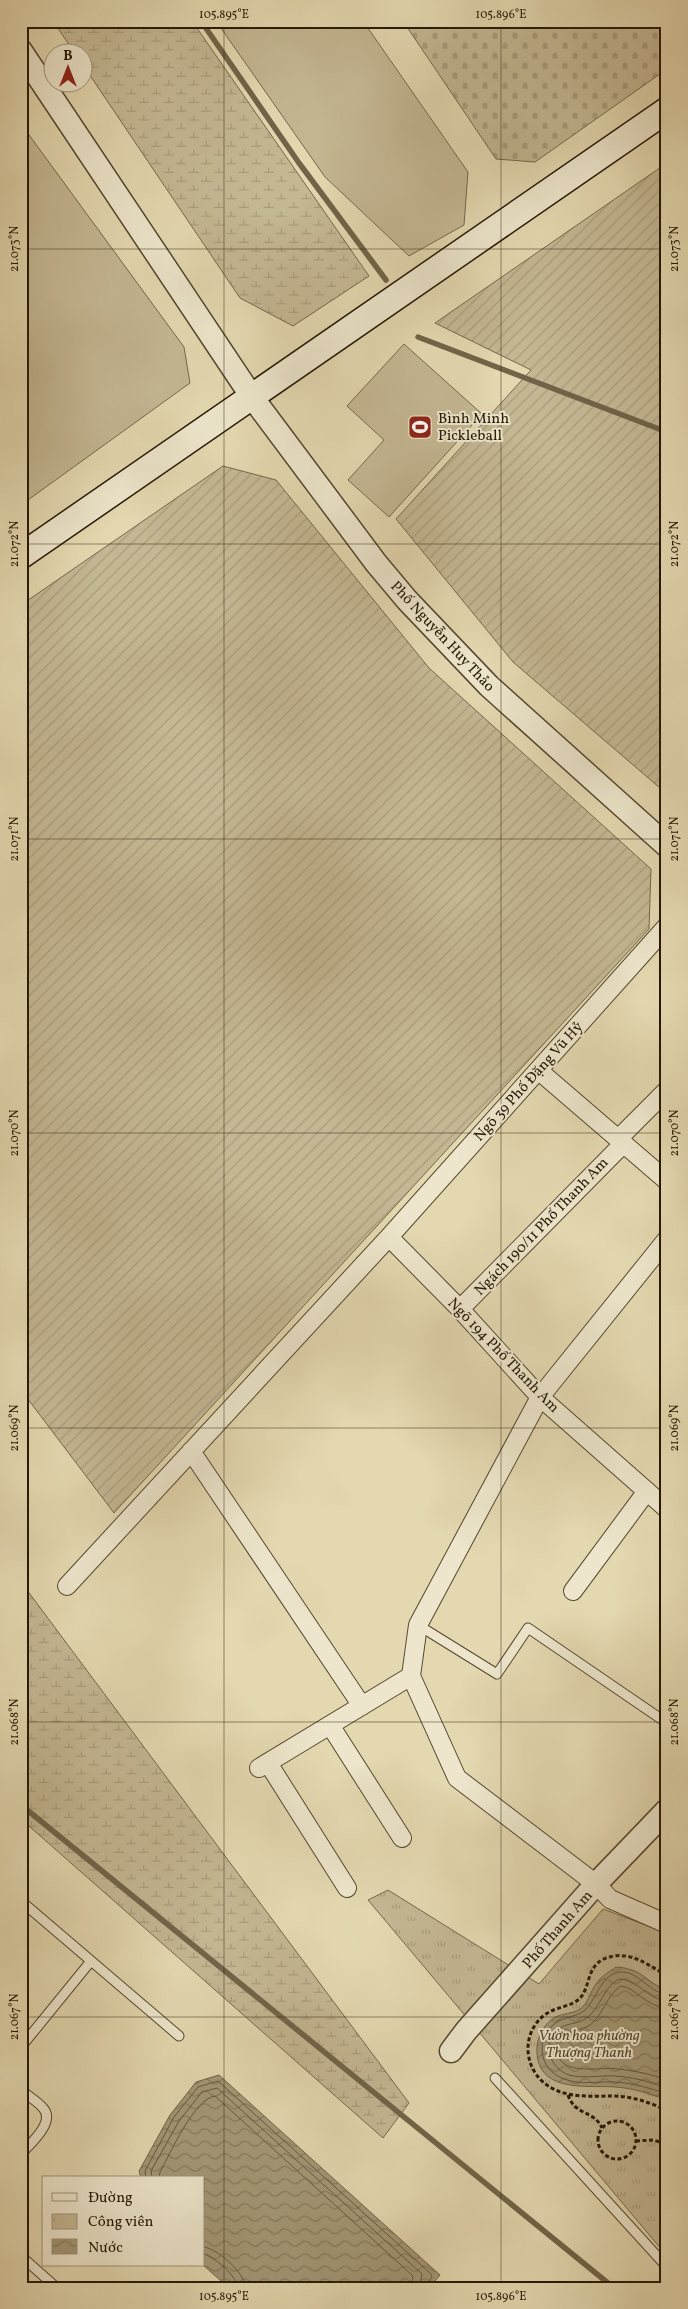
<svg xmlns="http://www.w3.org/2000/svg" width="688" height="2309" viewBox="0 0 688 2309" font-family="Vollkorn,serif">
<style>
.grass{fill:#c4b793;stroke:#74684c}
.wetland{fill:url(#wetland-marsh);stroke:#74684c}
.cemetery{fill:url(#cemetery-stones);stroke:#74684c}
.park{fill:url(#park-tufts);stroke:#74684c}
.garden{fill:url(#garden-furrows);stroke:#74684c}
.water{fill:url(#water-waves);stroke:#716449}
.lines{fill:none;stroke-linecap:round;stroke-linejoin:round}
.shore{stroke:#64583e;stroke-width:1}
.stream{stroke:#716449;stroke-width:5.5}
.service-casing{stroke:#554830;stroke-width:11}
.minor-casing{stroke:#554830;stroke-width:20}
.tertiary-casing{stroke:#554830;stroke-width:25}
.secondary-casing{stroke:#251805;stroke-width:28}
.path{stroke:#251805;stroke-width:3;stroke-dasharray:4 2.5;stroke-linecap:butt}
.service{stroke:#ede6cc;stroke-width:9}
.minor{stroke:#ede6cc;stroke-width:18}
.tertiary{stroke:#ede6cc;stroke-width:22}
.secondary{stroke:#ede6cc;stroke-width:25}
.ticks{fill:none;stroke:#251805;stroke-width:1;stroke-opacity:0.45}
.labels{text-anchor:middle;stroke-width:4;stroke-linejoin:round;paint-order:stroke}
.poi-label{font-size:15px;fill:#251805;stroke:#ede6cc;text-anchor:start}
.street-label{font-size:15px;fill:#251805;stroke:#ede6cc}
.park-label{font-size:15px;font-style:italic;fill:#554830;stroke:#ede6cc}
.neatline{fill:none;stroke:#251805;stroke-width:2}
.ticks-label{font-size:12px;text-anchor:middle;fill:#251805}
</style>
<defs>
<pattern id="wetland-marsh" width="20" height="14" patternUnits="userSpaceOnUse" patternTransform="scale(1.25)"><rect width="20" height="14" fill="#c4b793"/><path d="M1 5h8M5 5V1M11 12h8M15 12V8" fill="none" stroke="#a89d7d"/></pattern>
<pattern id="cemetery-stones" width="16" height="16" patternUnits="userSpaceOnUse" patternTransform="scale(1.25)"><rect width="16" height="16" fill="#c4b793"/><path d="M2 7V4a2 2 0 0 1 4 0v3zM10 15v-3a2 2 0 0 1 4 0v3z" fill="#a89d7d"/></pattern>
<pattern id="park-tufts" width="24" height="20" patternUnits="userSpaceOnUse" patternTransform="scale(1.25)"><rect width="24" height="20" fill="#c4b793"/><path d="M3 7l-1-3M5 7V3M7 7l1-3M15 17l-1-3M17 17v-4M19 17l1-3" fill="none" stroke="#a89d7d"/></pattern>
<pattern id="garden-furrows" width="10" height="10" patternUnits="userSpaceOnUse" patternTransform="scale(1.25)"><rect width="10" height="10" fill="#c4b793"/><path d="M-1 1l2-2M0 10L10 0M9 11l2-2" fill="none" stroke="#a89d7d"/></pattern>
<pattern id="water-waves" width="16" height="10" patternUnits="userSpaceOnUse" patternTransform="scale(1.25)"><rect width="16" height="10" fill="#a39776"/><path d="M0 5q4-4 8 0t8 0" fill="none" stroke="#857a5f"/></pattern>
</defs>
<rect width="100%" height="100%" fill="#e4d8b0"/>
<filter id="stains"><feTurbulence type="fractalNoise" baseFrequency=".004" numOctaves="4"/><feColorMatrix values="0 0 0 0 .2 0 0 0 0 .09 0 0 0 0 .02 0 0 0 .5 -.17"/></filter>
<radialGradient id="worn" r=".72"><stop offset=".6" stop-color="#630" stop-opacity="0"/><stop offset="1" stop-color="#630" stop-opacity=".3"/></radialGradient>
<path class="grass" d="M 216,21 L 363,21 L 468,172 L 464,225 L 409,256 L 325,177 Z
M 21,124 L 184,347 L 190,383 L 21,505 Z
M 404,344 L 482,414 L 389,517 L 348,480 L 384,440 L 347,406 Z"/>
<path class="wetland" d="M 53,21 L 192,21 L 369,276 L 293,326 L 240,298 L 83,65 L 82,52 L 74,52 Z
M 21,1582 L 409,2103 L 383,2138 L 21,1819 Z"/>
<path class="cemetery" d="M 403,21 L 667,21 L 667,69 L 535,162 L 496,159 Z"/>
<path class="park" d="M 388,1890 L 539,1984 L 603,1909 L 667,1933 L 667,2256 L 368,1900 Z"/>
<path class="garden" d="M 667,163 L 667,794 L 513,662 L 396,519 L 531,370 L 435,323 Z
M 223,466 L 276,480 L 429,668 L 651,869 L 649,929 L 114,1513 L 21,1390 L 21,605 Z"/>
<path class="water" d="M 616,1967 C 645,1969 644,1982 667,1990 L 667,2100 C 650,2094 633,2088 615,2087 C 586,2085 534,2094 537,2046 C 538,2036 545,2023 554,2018 C 562,2013 573,2014 580,2009 C 588,2004 590,1992 596,1984 C 601,1976 609,1972 616,1967 Z
M 219,2075 L 440,2275 L 429,2288 L 229,2288 L 203,2265 L 204,2178 L 141,2178 L 139,2171 L 170,2115 L 196,2082 Z"/>
<g class="lines">
<path class="shore" d="M 667,1994 C 648,1993 640,1971 620,1972 C 602,1974 597,1997 587,2008 C 579,2017 567,2016 557,2022 C 538,2034 537,2062 555,2074 C 573,2087 595,2081 615,2082 C 633,2083 650,2088 667,2094
M 667,2001 C 647,1999 638,1979 619,1979 C 602,1988 601,2009 585,2019 C 578,2024 567,2023 560,2028 C 540,2041 549,2068 569,2075 C 583,2079 601,2075 615,2076 C 633,2077 650,2082 667,2088
M 667,2008 C 646,2007 635,1987 621,1986 C 606,1995 604,2015 590,2025 C 581,2031 567,2029 560,2039 C 556,2043 555,2048 557,2053 C 563,2077 601,2066 619,2069 C 635,2071 651,2074 667,2080
M 146,2178 L 145,2171 L 174,2117 L 198,2087 L 218,2081 L 431,2274 L 432,2277 L 425,2288
M 152,2178 L 151,2171 L 179,2121 L 202,2092 L 217,2088 L 422,2274 L 419,2288
M 159,2178 L 160,2172 C 170,2154 194,2099 215,2096 L 413,2276 L 411,2288
M 204,2247 C 218,2249 245,2273 246,2288
M 204,2254 C 215,2257 237,2276 238,2288"/>
<path class="stream" d="M 201,21 L 299,163 L 386,280
M 418,337 L 667,432
M 21,1805 L 614,2288"/>
<g class="service-casing">
<path id="service" d="M 418,1625 L 497,1674 L 528,1628 L 667,1723
M 21,1901 L 179,2036
M 21,2047 L 91,1961
M 495,2078 L 667,2267
M 21,2090 C 28,2096 37,2101 43,2108 C 56,2122 30,2144 21,2154
M 21,2256 L 57,2288"/>
</g>
<g class="minor-casing">
<path id="minor" d="M 538,1070 L 667,1181
M 618,1139 L 667,1090
M 389,1237 L 460,1309 L 540,1397 L 667,1509
M 460,1309 L 623,1144
M 191,1451 L 362,1706
M 67,1586 L 389,1237 L 667,926
M 573,1591 L 647,1491
M 411,1676 L 418,1625 L 540,1397 L 667,1239
M 411,1676 L 457,1778 L 596,1884 L 610,1899 L 667,1924
M 330,1725 L 402,1838
M 268,1763 L 347,1888
M 259,1768 L 411,1676"/>
</g>
<g class="tertiary-casing">
<path id="tertiary" d="M 21,51 L 252,397 L 376,563 L 407,600 L 489,686 L 667,846
M 451,2051 L 466,2031 L 596,1884 L 667,1810"/>
</g>
<g class="secondary-casing">
<path id="secondary" d="M 21,556 L 667,110"/>
</g>
<path class="path" d="M 667,1975 C 650,1967 635,1953 614,1956 C 583,1961 593,1988 578,2000 C 569,2007 556,2007 546,2014 C 523,2030 522,2063 543,2082 C 563,2099 589,2096 612,2096 C 631,2096 650,2102 667,2111
M 568,2095 C 575,2116 594,2110 602,2128
M598 2140a19 19 0 1 1 38 0a19 19 0 1 1-38 0Z
M 636,2141 L 653,2140 L 667,2144"/>
<use href="#service" class="service"/>
<use href="#minor" class="minor"/>
<use href="#tertiary" class="tertiary"/>
<use href="#secondary" class="secondary"/>
</g>
<path class="ticks" d="M 224,21 L 224,2288M 501,21 L 501,2288M 21,249 L 667,249M 21,544 L 667,544M 21,839 L 667,839M 21,1133 L 667,1133M 21,1428 L 667,1428M 21,1722 L 667,1722M 21,2017 L 667,2017"/>
<defs>
<g id="stadium-square" transform="scale(1.25)"><rect x="-9" y="-9" width="18" height="18" rx="4" fill="#8f2418" stroke="#ede6cc"/><path d="M0-5a6.5 5 0 1 0 0 10a6.5 5 0 1 0 0-10ZM-3.5-1.8h7v3.6h-7Z" fill="#fff"/></g>
</defs>
<g fill-rule="evenodd">
<use href="#stadium-square" x="420" y="427"/>
</g>
<g class="labels">
<g class="poi-label">
<text x="438" y="423">Bình Minh<tspan x="438" dy="17">Pickleball</tspan></text>
</g>
<g class="street-label">
<text transform="translate(443 636) rotate(47)" y="5">Phố Nguyễn Huy Thảo</text>
<text transform="translate(528 1081) rotate(-48)" y="5">Ngõ 39 Phố Đặng Vũ Hỷ</text>
<text transform="translate(541 1226) rotate(-46)" y="5">Ngách 190/11 Phố Thanh Am</text>
<text transform="translate(504 1355) rotate(46)" y="5">Ngõ 194 Phố Thanh Am</text>
<text transform="translate(557 1929) rotate(-49)" y="5">Phố Thanh Am</text>
</g>
<g class="park-label">
<text x="589" y="2040">Vườn hoa phường<tspan x="589" dy="17">Thượng Thanh</tspan></text>
</g>
</g>
<rect width="688" height="2309" fill="none" stroke="#e4d8b0" stroke-width="55"/>
<rect x="42" y="2176" width="162" height="90" fill="#ede6cc" stroke="#9d947c"/>
<rect x="52" y="2193" width="25" height="8" fill="#ede6cc" stroke="#9d947c"/>
<text x="88" y="2202" font-size="15" fill="#251805">Đường</text>
<rect x="52" y="2214" width="25" height="15" fill="url(#park-tufts)" stroke="#9d947c"/>
<text x="88" y="2226" font-size="15" fill="#251805">Công viên</text>
<rect x="52" y="2239" width="25" height="15" fill="url(#water-waves)" stroke="#9d947c"/>
<text x="88" y="2252" font-size="15" fill="#251805">Nước</text>
<g transform="translate(68 68)"><circle r="24" fill="#ede6cc" stroke="#9d947c"/>
<path d="M0-4L9 19L0 12L-9 19Z" fill="#8f2418"/>
<text y="-8" font-size="14" font-weight="bold" text-anchor="middle" fill="#251805">B</text>
</g>
<rect x="28" y="28" width="632" height="2254" class="neatline"/>
<g class="ticks-label">
<text x="224" y="18">105.895°E</text>
<text x="501" y="18">105.896°E</text>
<text transform="translate(14 249) rotate(-90)" y="4">21.073°N</text>
<text transform="translate(674 249) rotate(-90)" y="4">21.073°N</text>
<text transform="translate(14 544) rotate(-90)" y="4">21.072°N</text>
<text transform="translate(674 544) rotate(-90)" y="4">21.072°N</text>
<text transform="translate(14 839) rotate(-90)" y="4">21.071°N</text>
<text transform="translate(674 839) rotate(-90)" y="4">21.071°N</text>
<text transform="translate(14 1133) rotate(-90)" y="4">21.070°N</text>
<text transform="translate(674 1133) rotate(-90)" y="4">21.070°N</text>
<text transform="translate(14 1428) rotate(-90)" y="4">21.069°N</text>
<text transform="translate(674 1428) rotate(-90)" y="4">21.069°N</text>
<text transform="translate(14 1722) rotate(-90)" y="4">21.068°N</text>
<text transform="translate(674 1722) rotate(-90)" y="4">21.068°N</text>
<text transform="translate(14 2017) rotate(-90)" y="4">21.067°N</text>
<text transform="translate(674 2017) rotate(-90)" y="4">21.067°N</text>
<text x="224" y="2300">105.895°E</text>
<text x="501" y="2300">105.896°E</text>
</g>
<rect width="100%" height="100%" filter="url(#stains)"/>
<rect width="100%" height="100%" fill="url(#worn)"/>
</svg>
